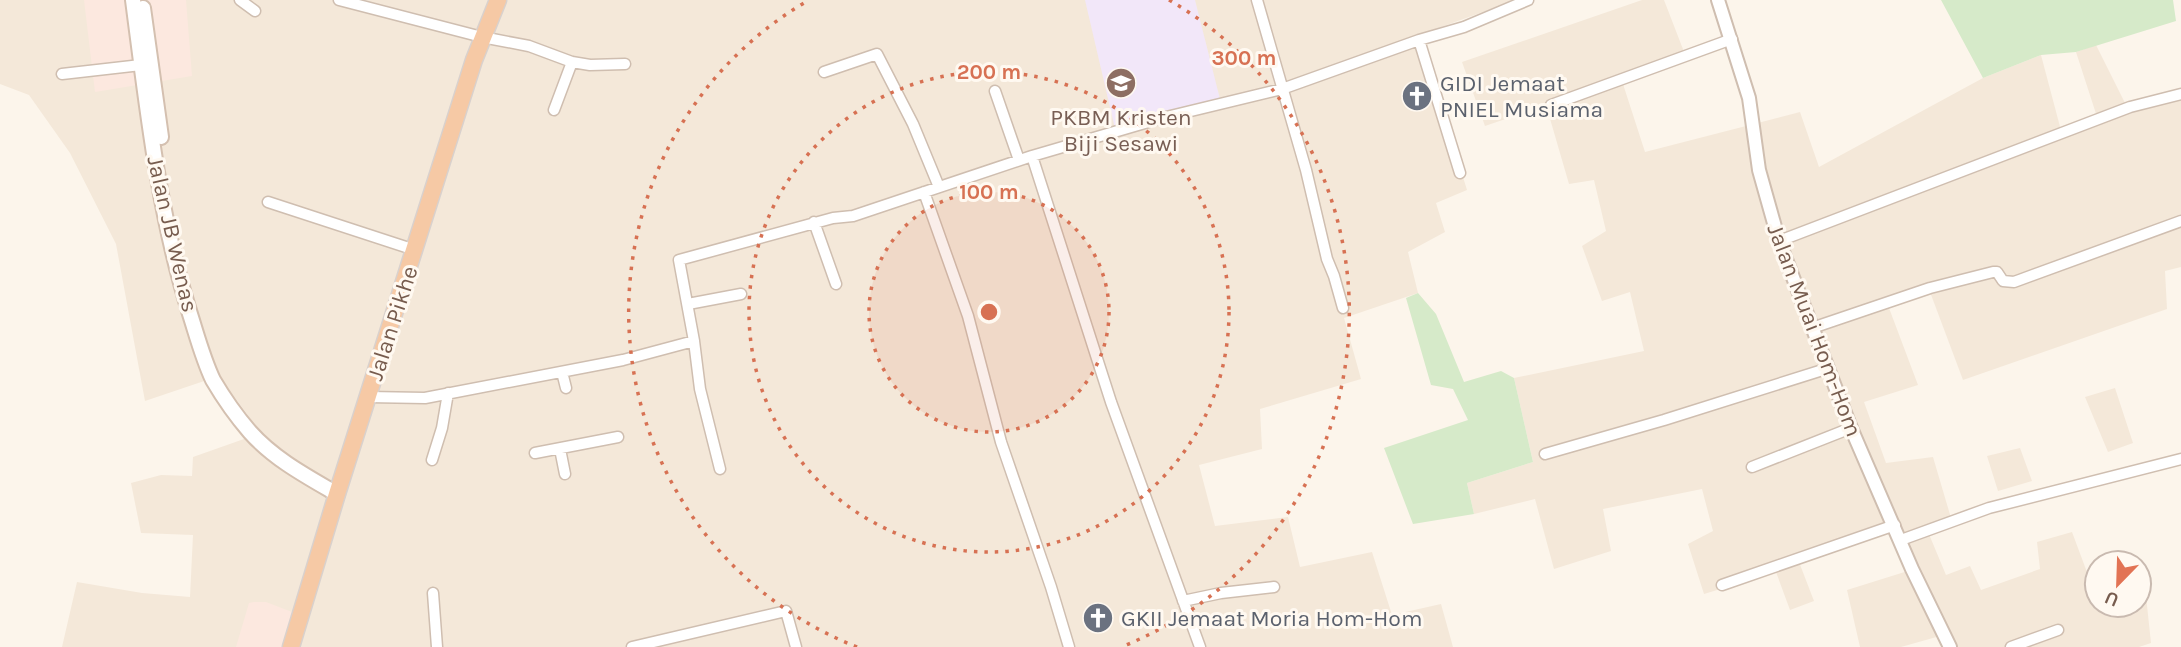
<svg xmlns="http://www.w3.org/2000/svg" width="2181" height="647" viewBox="0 0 2181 647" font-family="Karla,sans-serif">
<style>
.residential{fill:#f4e8d9}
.commercial{fill:#fce8df}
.education{fill:#f2e7f9}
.green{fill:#d6eac9}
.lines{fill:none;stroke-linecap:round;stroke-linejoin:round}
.minor-casing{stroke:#cfbeb0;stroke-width:13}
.tertiary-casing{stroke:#cfbeb0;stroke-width:16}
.secondary-casing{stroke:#d4c0b0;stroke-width:18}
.trunk-casing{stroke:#d9d1cd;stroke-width:19}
.minor{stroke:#fff;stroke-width:10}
.tertiary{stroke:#fff;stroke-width:12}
.secondary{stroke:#fff;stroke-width:14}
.trunk{stroke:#f6c9a5;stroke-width:16}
.ring{fill:none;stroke:#d77153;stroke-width:3.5;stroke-dasharray:3.5 7}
.labels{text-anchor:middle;stroke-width:6;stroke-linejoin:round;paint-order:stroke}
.worship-label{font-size:23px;fill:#5b616d;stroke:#fff9f1;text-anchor:start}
.education-label{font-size:23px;fill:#785e54;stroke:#fff9f1}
.street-label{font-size:23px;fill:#775c4e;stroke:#fff9f1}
.centre{fill:#d77153;stroke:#fff9f1;stroke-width:3.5}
.ring-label{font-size:21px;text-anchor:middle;font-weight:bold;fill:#d77153;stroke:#fff9f1;stroke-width:6;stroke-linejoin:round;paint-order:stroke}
</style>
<rect width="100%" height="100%" fill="#fcf5eb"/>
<path class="residential" d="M 0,0 L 1516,0 L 1419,35 L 1467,190 L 1436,203 L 1445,232 L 1408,252 L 1418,293 L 1344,318 L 1361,379 L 1260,409 L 1262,449 L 1199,465 L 1215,526 L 1288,517 L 1300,567 L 1372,552 L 1392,615 L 1441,604 L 1453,647 L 62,647 L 77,582 L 142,593 L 190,597 L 193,535 L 141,533 L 131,483 L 161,475 L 192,476 L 193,457 L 261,433 L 219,376 L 145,401 L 116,244 L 70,153 L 29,95 L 0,84 Z
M 1642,0 L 1664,0 L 1686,57 L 1623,84 L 1645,152 L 1800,112 L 1819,167 L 1983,78 L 2041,55 L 2063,138 L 2099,123 L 2076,52 L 2096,45 L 2129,111 L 2181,96 L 2181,267 L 2165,271 L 2167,309 L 1963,380 L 1930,292 L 1889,308 L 1918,385 L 1864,402 L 1886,463 L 1933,457 L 1951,518 L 1926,527 L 1946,575 L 1970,566 L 1981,590 L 2040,569 L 2037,542 L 2072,532 L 2097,599 L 2097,605 L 2099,605 L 2103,614 L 2126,605 L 2139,605 L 2139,600 L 2146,596 L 2151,643 L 2139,647 L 1944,647 L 1940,636 L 1901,647 L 1860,647 L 1847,590 L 1911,570 L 1894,526 L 1799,562 L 1814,601 L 1790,610 L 1776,572 L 1704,594 L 1688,544 L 1713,531 L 1702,489 L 1603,509 L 1611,551 L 1554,569 L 1535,499 L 1474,514 L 1467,483 L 1533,462 L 1514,378 L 1644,351 L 1630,292 L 1602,301 L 1582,246 L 1606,231 L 1594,180 L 1569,184 L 1546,105 L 1485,126 L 1462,62 Z
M 2115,388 L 2133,443 L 2108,452 L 2085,397 Z
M 2020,448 L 2032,481 L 1998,491 L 1987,456 Z"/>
<path class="commercial" d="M 84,0 L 186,0 L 192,76 L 95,92 Z
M 254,602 L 266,602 L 292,612 L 295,617 L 286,647 L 236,647 L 249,603 Z"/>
<path class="education" d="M 1085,0 L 1195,0 L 1221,103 L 1116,133 Z"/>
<path class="green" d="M 1941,0 L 2173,0 L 2176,21 L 2076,52 L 2041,55 L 1983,78 Z
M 1418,293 L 1436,314 L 1464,382 L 1501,371 L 1514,378 L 1533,462 L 1467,483 L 1474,514 L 1413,524 L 1384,448 L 1468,420 L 1453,389 L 1431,385 L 1406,298 Z"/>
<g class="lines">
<g class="minor-casing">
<path id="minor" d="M 240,0 L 255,11
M 339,0 L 482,37 L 529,46 L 572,62 L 590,65 L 625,64
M 1257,0 L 1306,170 L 1327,259 L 1334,276 L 1343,308
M 1419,40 L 1460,173
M 824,72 L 877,54 L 913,124 L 939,187
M 62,74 L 141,65
M 995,91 L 1019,160
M 1551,105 L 1732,39
M 554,110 L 572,62
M 1032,156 L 1111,402 L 1200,647
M 924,192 L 968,316 L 1001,442 L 1051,587 L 1069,647
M 268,202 L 415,250
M 814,222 L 836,284
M 1779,241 L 2130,107 L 2181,94
M 688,304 L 741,294
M 1812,328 L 1930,288 L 1993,272 L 1997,272 L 2003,281 L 2014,282 L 2181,221
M 694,341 L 700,389 L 720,469
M 562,372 L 566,388
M 368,397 L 425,398 L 623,360 L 694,341 L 679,260 L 833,218 L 853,216 L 1032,156 L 1162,118 L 1282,89 L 1419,40 L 1464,27 L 1528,0
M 560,449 L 565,474
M 535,453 L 618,437
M 1545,454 L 1664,420 L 1829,368
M 432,460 L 442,428 L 448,393
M 1752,467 L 1851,428
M 1901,540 L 1989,508 L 2181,459
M 1722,585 L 1895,525
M 433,593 L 437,647
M 1183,601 L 1221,593 L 1274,587
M 632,647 L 786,611 L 796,647
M 2011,647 L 2058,630"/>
</g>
<g class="tertiary-casing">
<path id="tertiary" d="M 1718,0 L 1749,98 L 1759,170 L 1779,241 L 1851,428 L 1912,569 L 1950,647"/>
</g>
<g class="secondary-casing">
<path id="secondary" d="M 133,0 C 147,106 158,212 190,314 C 197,336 203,359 213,380 C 223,397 237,417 250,432 C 274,459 306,476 337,494
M 143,8 L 161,137"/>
</g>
<g class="trunk-casing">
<path id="trunk" d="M 291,647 L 337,494 L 474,60 L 498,0"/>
</g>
<use href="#minor" class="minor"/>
<use href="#tertiary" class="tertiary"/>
<use href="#secondary" class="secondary"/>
<use href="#trunk" class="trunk"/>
</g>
<circle cx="989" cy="312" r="120" fill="#d77153" fill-opacity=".12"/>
<g class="ring">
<circle cx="989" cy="312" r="120"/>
<circle cx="989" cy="312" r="240"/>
<path d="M857 647A360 360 0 0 1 809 0M1169 0A360 360 0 0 1 1121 647"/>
</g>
<defs>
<g id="school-disc" transform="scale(1.575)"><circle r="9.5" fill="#8d6e63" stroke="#fff9f1"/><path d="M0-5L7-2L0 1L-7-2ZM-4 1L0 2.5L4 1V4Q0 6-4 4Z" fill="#fff"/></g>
<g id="church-disc" transform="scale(1.575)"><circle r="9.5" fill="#6b7280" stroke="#fff9f1"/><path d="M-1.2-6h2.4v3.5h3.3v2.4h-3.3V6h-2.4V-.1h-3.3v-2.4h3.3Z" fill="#fff"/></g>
</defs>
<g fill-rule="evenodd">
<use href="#school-disc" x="1121" y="83"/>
<use href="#church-disc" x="1417" y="96"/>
<use href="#church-disc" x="1098" y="618"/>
</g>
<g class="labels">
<g class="worship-label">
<text x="1440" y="91">GIDI Jemaat<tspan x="1440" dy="26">PNIEL Musiama</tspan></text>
<text x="1121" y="626">GKII Jemaat Moria Hom-Hom</text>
</g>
<g class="education-label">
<text x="1121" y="125">PKBM Kristen<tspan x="1121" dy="26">Biji Sesawi</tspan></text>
</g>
<g class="street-label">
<text transform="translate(173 234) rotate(77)" y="8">Jalan JB Wenas</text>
<text transform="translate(392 323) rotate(-72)" y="8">Jalan Pikhe</text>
<text transform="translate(1815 330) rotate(69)" y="8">Jalan Muai Hom-Hom</text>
</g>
</g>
<circle cx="989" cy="312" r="10" class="centre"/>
<g class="ring-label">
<text x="1244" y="65">300 m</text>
<text x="989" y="79">200 m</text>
<text x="989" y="199">100 m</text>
</g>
<g transform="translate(2118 584) rotate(203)"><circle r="33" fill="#fff9f1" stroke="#c9bab0" stroke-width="2"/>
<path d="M0-5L12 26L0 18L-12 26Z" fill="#e27354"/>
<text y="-10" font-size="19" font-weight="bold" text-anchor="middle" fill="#775c4e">U</text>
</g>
</svg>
